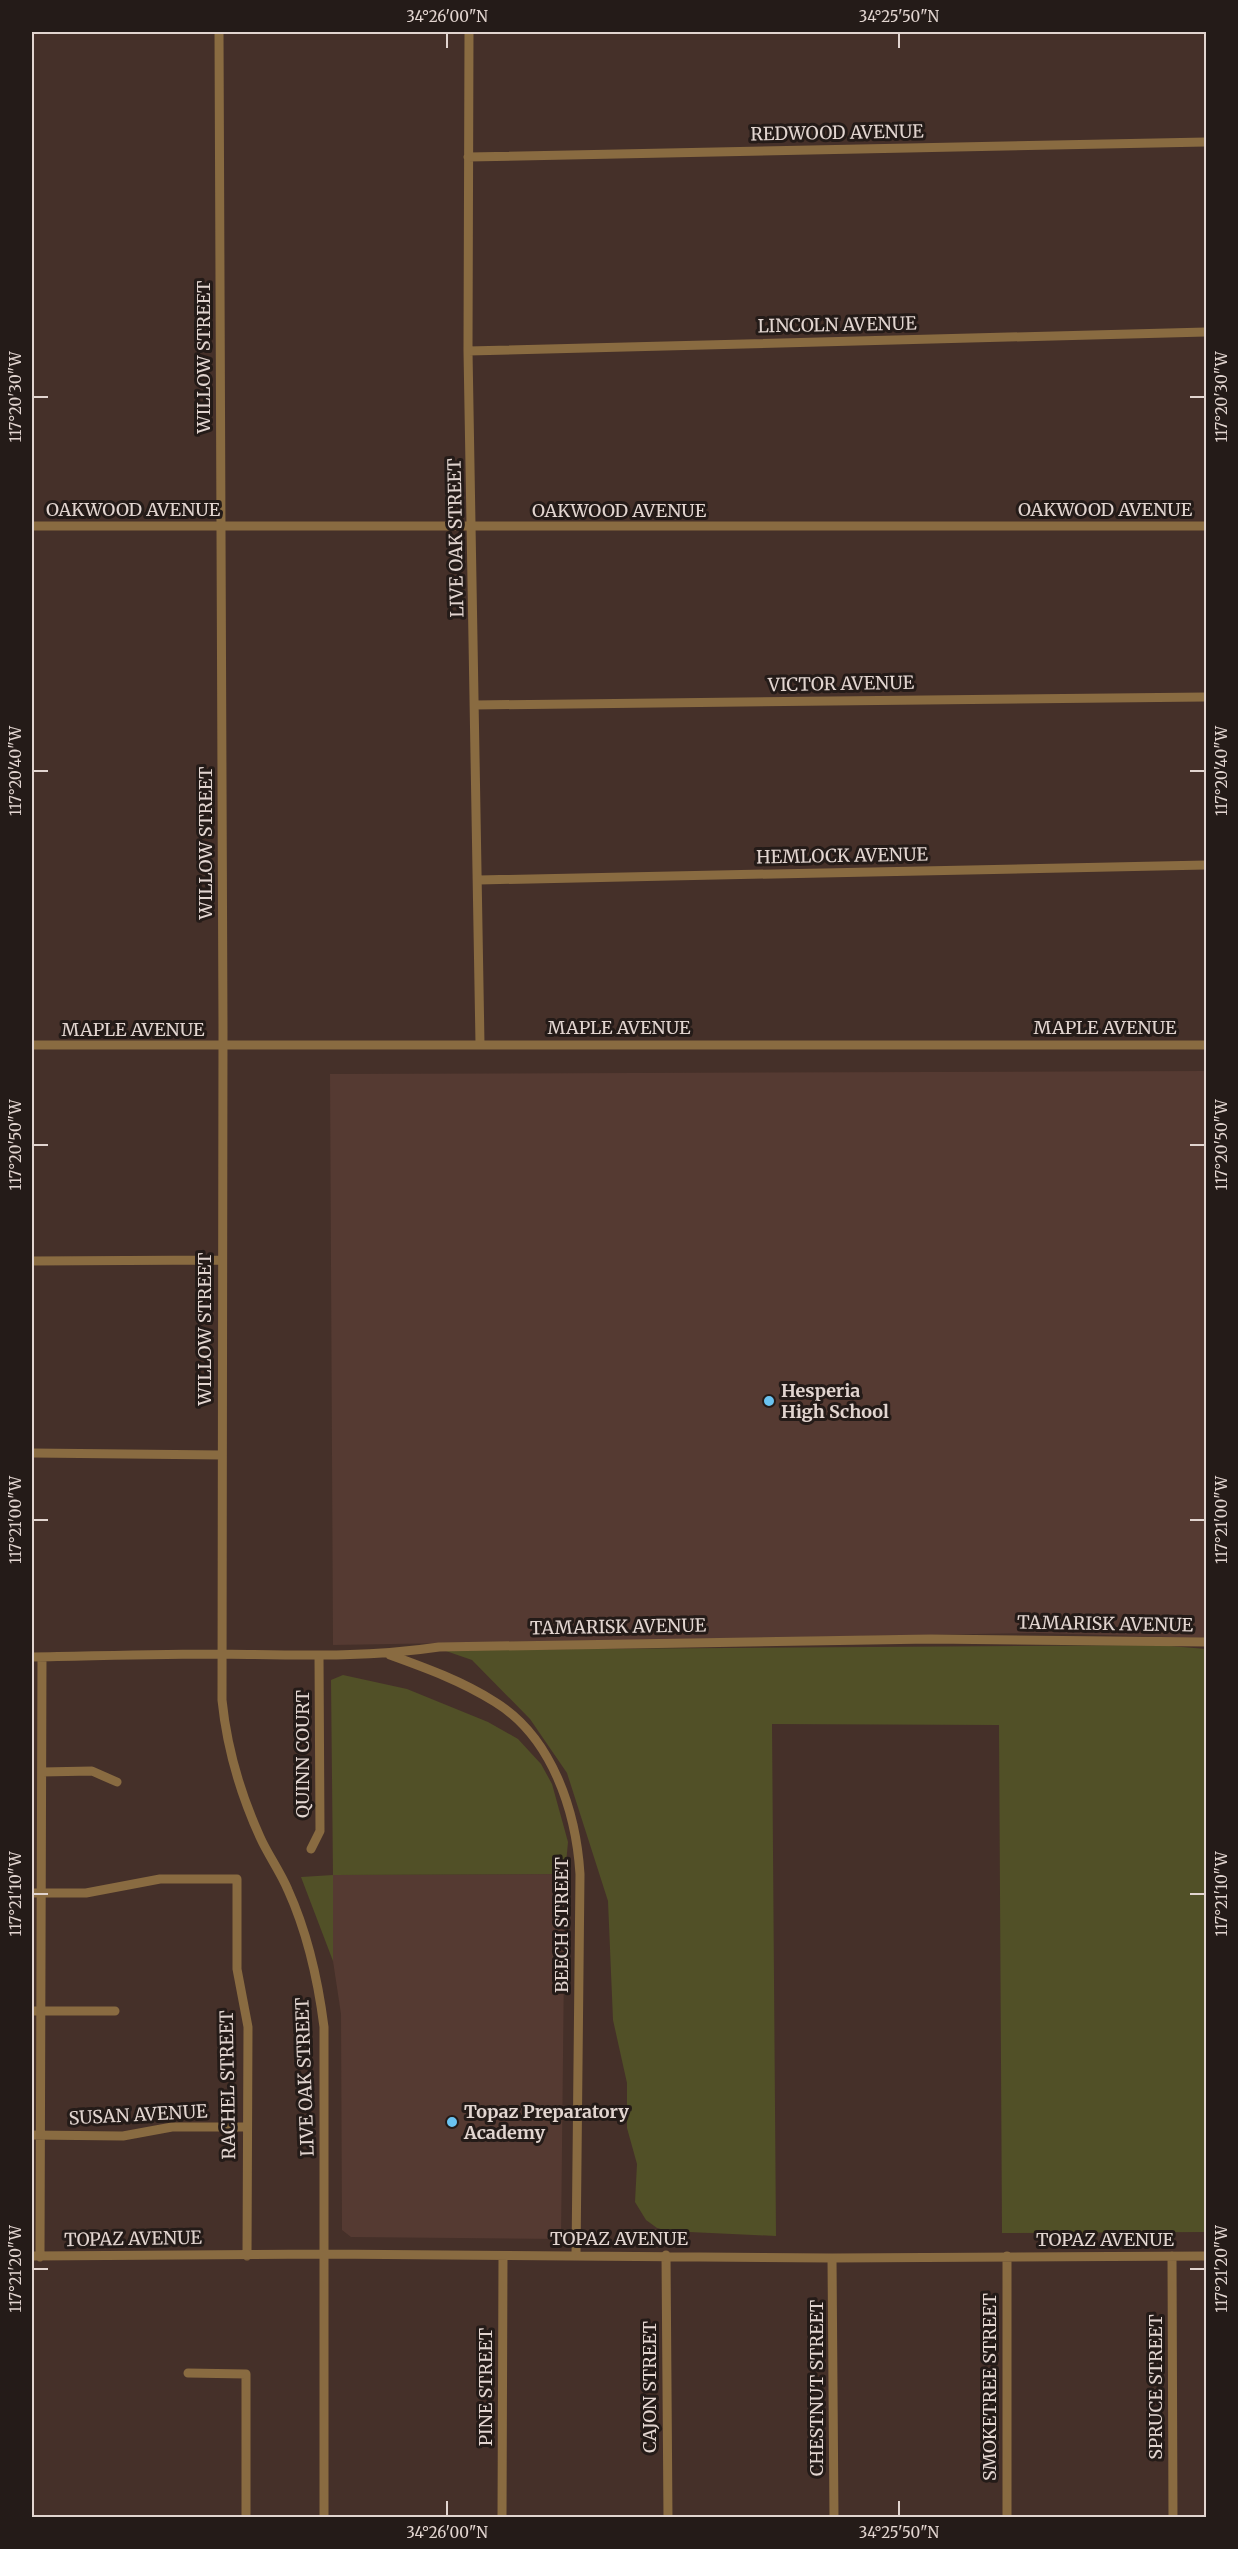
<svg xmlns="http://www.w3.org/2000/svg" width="1238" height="2549" viewBox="0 0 1238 2549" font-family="Merriweather,serif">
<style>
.built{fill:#553a32}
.green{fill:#515027}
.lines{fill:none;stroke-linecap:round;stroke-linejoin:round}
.minor{stroke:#896b41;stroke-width:9}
.ticks{fill:none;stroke:#e2d5d0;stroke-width:2}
.poi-dot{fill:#6ac3f1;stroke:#241b18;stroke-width:2}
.labels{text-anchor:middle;stroke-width:6;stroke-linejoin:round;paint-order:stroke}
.street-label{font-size:18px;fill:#e2d5d0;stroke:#241b18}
.poi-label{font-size:18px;font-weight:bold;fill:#e2d5d0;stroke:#241b18;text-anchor:start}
.neatline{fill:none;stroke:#e2d5d0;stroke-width:2}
.ticks-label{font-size:15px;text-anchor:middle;fill:#e2d5d0}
</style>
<rect width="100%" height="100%" fill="#453029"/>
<path class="built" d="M 1206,1071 L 1206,1638 L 1037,1633 L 333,1645 L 330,1074 Z
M 565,1874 L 561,2239 L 351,2237 L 342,2230 L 341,2014 L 333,1961 L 333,1875 Z"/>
<path class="green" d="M 1158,1645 L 1206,1649 L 1206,2232 L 1002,2233 L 999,1725 L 772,1724 L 776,2236 L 668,2231 L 657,2228 L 646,2220 L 635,2202 L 637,2164 L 627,2128 L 627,2083 L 613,2020 L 608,1901 L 567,1773 L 530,1719 L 472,1660 L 443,1650 Z
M 343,1675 L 407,1689 L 488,1722 L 518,1739 L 541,1764 L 552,1784 L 568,1842 L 565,1874 L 333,1875 L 333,1961 L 301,1877 L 333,1875 L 331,1680 Z"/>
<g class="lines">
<path class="minor" d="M 219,32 L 223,1030 L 222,1700 C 227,1749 240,1793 260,1837 C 268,1855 280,1871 288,1890 C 308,1934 318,1980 324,2027 L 324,2518
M 469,32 L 468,351 L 480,1044
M 468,157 L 1206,142
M 468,351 L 1206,332
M 32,526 L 1206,526
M 475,705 L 1206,697
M 479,880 L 1206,865
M 32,1045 L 1206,1045
M 32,1261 L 222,1260
M 32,1453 L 222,1455
M 390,1655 C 426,1668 462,1681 495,1702 C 552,1737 576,1811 580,1874 L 576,2256
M 32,1657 C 94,1656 157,1654 220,1654 C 294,1655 366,1658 439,1647 L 931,1639 L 1206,1642
M 42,1772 L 92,1771 L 117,1782
M 311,1849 L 320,1831 L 319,1656
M 32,1893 L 86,1893 L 160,1879 L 237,1879 L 237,1969 L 248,2027 L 247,2256
M 32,2011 L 115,2011
M 32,2135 L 123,2136 L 172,2127 L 246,2127
M 666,2255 L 668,2518
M 32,2256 L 324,2254 L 832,2258 L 1206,2256
M 1007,2256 L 1007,2518
M 1172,2256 L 1173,2518
M 40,2257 L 42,1657
M 832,2258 L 834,2518
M 188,2373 L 246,2374 L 246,2518
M 502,2518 L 503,2256"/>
</g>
<path class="ticks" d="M 447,33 L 447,48M 899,33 L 899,48M 33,397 L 48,397M 1190,397 L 1205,397M 33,771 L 48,771M 1190,771 L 1205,771M 33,1145 L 48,1145M 1190,1145 L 1205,1145M 33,1520 L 48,1520M 1190,1520 L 1205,1520M 33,1894 L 48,1894M 1190,1894 L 1205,1894M 33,2269 L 48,2269M 1190,2269 L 1205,2269M 447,2501 L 447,2516M 899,2501 L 899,2516"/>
<g class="poi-dot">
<circle cx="769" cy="1401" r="6"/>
<circle cx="452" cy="2122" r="6"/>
</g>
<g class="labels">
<g class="street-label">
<text transform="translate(837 133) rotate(-1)" y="6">REDWOOD AVENUE</text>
<text transform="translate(837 325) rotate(-1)" y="6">LINCOLN AVENUE</text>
<text transform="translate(204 357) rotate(-90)" y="6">WILLOW STREET</text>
<text x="133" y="516">OAKWOOD AVENUE</text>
<text x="1105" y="516">OAKWOOD AVENUE</text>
<text x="619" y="517">OAKWOOD AVENUE</text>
<text transform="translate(456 538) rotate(-91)" y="6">LIVE OAK STREET</text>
<text transform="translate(841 684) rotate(-1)" y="6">VICTOR AVENUE</text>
<text transform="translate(206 843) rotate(-90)" y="6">WILLOW STREET</text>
<text transform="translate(842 856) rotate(-1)" y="6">HEMLOCK AVENUE</text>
<text x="619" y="1034">MAPLE AVENUE</text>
<text x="1105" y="1034">MAPLE AVENUE</text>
<text x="133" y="1036">MAPLE AVENUE</text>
<text transform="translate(205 1329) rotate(-90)" y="6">WILLOW STREET</text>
<text transform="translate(1105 1624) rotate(1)" y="6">TAMARISK AVENUE</text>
<text transform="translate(618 1627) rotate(-1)" y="6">TAMARISK AVENUE</text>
<text transform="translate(303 1754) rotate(-90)" y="6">QUINN COURT</text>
<text transform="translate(562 1925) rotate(-90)" y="6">BEECH STREET</text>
<text transform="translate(305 2077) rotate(-92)" y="6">LIVE OAK STREET</text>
<text transform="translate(228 2085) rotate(-91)" y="6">RACHEL STREET</text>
<text transform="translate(138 2115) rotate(-3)" y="6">SUSAN AVENUE</text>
<text transform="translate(133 2239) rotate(-1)" y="6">TOPAZ AVENUE</text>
<text x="619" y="2245">TOPAZ AVENUE</text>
<text x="1105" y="2246">TOPAZ AVENUE</text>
<text transform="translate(486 2387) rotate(-90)" y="6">PINE STREET</text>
<text transform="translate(650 2387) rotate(-90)" y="6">CAJON STREET</text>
<text transform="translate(990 2387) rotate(-90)" y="6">SMOKETREE STREET</text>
<text transform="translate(1156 2387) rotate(-90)" y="6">SPRUCE STREET</text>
<text transform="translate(817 2388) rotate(-90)" y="6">CHESTNUT STREET</text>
</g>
<g class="poi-label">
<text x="781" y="1397">Hesperia<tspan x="781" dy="21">High School</tspan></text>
<text x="464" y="2118">Topaz Preparatory<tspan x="464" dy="21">Academy</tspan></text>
</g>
</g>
<rect width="1238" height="2549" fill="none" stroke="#241b18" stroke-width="66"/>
<rect x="33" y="33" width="1172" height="2483" class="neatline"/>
<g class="ticks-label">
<text x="447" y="22">34°26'00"N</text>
<text x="899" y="22">34°25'50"N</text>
<text transform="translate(1222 397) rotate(-90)" y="5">117°20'30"W</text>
<text transform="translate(16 397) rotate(-90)" y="5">117°20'30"W</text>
<text transform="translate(16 771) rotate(-90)" y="5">117°20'40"W</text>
<text transform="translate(1222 771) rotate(-90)" y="5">117°20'40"W</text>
<text transform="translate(1222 1145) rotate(-90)" y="5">117°20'50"W</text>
<text transform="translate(16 1145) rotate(-90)" y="5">117°20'50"W</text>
<text transform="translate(1222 1520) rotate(-90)" y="5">117°21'00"W</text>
<text transform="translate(16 1520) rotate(-90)" y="5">117°21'00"W</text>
<text transform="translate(1222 1894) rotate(-90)" y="5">117°21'10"W</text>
<text transform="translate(16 1894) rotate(-90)" y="5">117°21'10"W</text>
<text transform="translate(16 2269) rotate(-90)" y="5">117°21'20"W</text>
<text transform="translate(1222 2269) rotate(-90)" y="5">117°21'20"W</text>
<text x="447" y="2538">34°26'00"N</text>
<text x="899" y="2538">34°25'50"N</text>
</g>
</svg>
